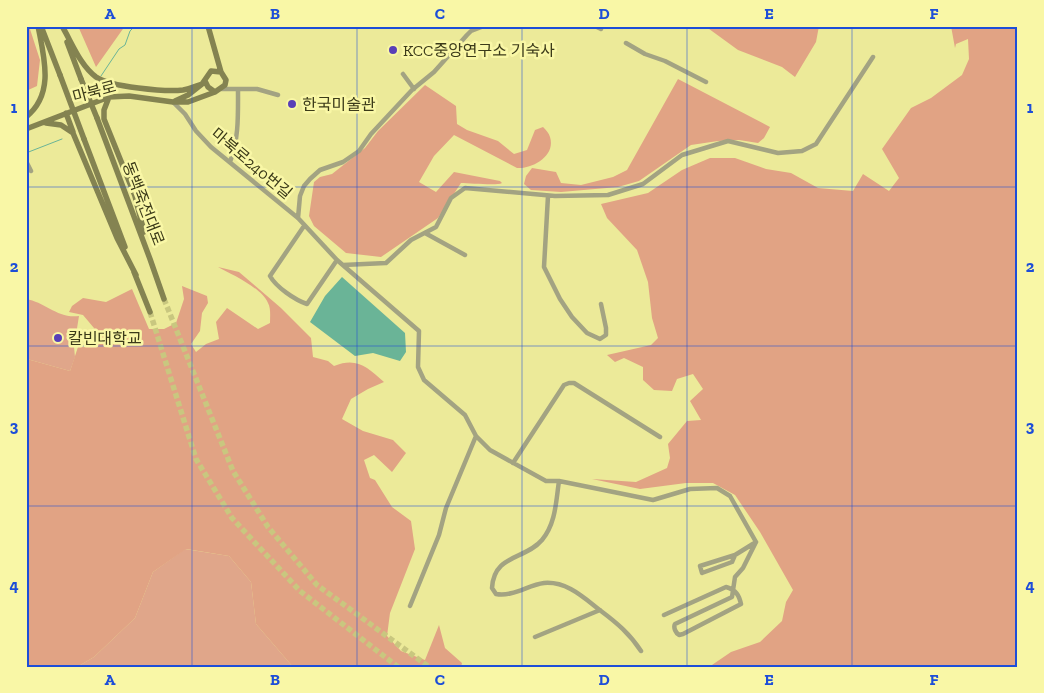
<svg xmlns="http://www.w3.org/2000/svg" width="1044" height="693" viewBox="0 0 1044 693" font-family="'Zilla Slab','Noto Sans KR',serif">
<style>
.green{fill:#e0a68a}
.forest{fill:#e1a384}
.water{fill:#6ab497}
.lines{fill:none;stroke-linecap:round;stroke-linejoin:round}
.stream{stroke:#6ab497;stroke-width:1}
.secondary-tunnel{stroke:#c9c77f;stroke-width:5.5;stroke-dasharray:5.5 3;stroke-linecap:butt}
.street{stroke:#a3a382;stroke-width:4.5}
.secondary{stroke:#848351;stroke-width:5.5}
.secondary-bridge{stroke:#848351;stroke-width:5.5}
.grid{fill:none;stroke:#1d4ed8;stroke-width:1;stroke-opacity:0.55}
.poi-dot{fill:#593fb7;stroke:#f9f7a6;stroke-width:2}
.labels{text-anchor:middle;stroke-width:5;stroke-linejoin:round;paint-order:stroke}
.poi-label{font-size:16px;fill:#3b3a19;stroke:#f9f7a6;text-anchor:start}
.street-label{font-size:16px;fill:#3b3a19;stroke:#f9f7a6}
.neatline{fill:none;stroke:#1d4ed8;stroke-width:2}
.grid-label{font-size:16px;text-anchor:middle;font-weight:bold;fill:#1d4ed8}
</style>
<rect width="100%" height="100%" fill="#ecea99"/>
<path class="green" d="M 26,299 C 45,302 58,319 79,316 L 74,347 L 75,357 L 70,371 L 27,359 L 26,360 Z
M 185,549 L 229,556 L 251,582 L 256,624 L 293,667 L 77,667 L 94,657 L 135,618 L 153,572 Z"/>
<path class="forest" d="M 26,26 L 29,26 L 40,60 L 37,86 L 26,91 Z
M 78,26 L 125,26 L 96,67 Z
M 705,26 L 819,26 L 816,42 L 795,77 L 782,67 L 738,50 Z
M 951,26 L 1018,26 L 1018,667 L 709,667 L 731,652 L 760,642 L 782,621 L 786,602 L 793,590 L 760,532 L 735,495 L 713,483 L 686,483 L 640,489 L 592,479 L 636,482 L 667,468 L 670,458 L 668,444 L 687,421 L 701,420 L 690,401 L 703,389 L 693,374 L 677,379 L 672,391 L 654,390 L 643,380 L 643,367 L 624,358 L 615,362 L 607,355 L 651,345 L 658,338 L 652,318 L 648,282 L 637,250 L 607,218 L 601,204 L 648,193 L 682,170 L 710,158 L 735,158 L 766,169 L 791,173 L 818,188 L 853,191 L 863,174 L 889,191 L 899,178 L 882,149 L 911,108 L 931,98 L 962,75 L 969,59 L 968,39 L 956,44 L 955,48 Z
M 678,79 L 770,127 L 764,138 L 758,143 L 739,140 L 718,141 L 691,145 L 639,181 L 618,187 L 561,192 L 531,190 L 524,184 L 526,176 L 532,168 L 556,172 L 561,183 L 581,185 L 613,177 L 627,170 Z
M 425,85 L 456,106 L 457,124 L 467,130 L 498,141 L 514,154 L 527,150 L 535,130 L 543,127 C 546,130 549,133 550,137 C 556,156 532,169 517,168 L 454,135 L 434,156 L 419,182 L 436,192 L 454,172 L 500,181 L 502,183 C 497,186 470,183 461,183 L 438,218 L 381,257 L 346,253 L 314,226 L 309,216 L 314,182 L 320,177 L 332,174 L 365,148 L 378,131 Z
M 218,267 L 239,272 L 281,308 L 311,338 L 313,357 L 328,361 L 334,366 C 357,357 367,367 384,382 L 368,389 L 351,399 L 342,419 L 363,431 L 393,440 L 406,453 L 392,472 L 374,455 L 364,460 L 370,478 L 375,480 L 392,507 L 411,521 L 415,549 L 390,613 L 387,636 L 401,651 L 425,660 L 439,625 L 445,648 L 462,663 L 461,667 L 293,667 L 256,624 L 251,582 L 229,556 L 186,549 L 153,572 L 135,618 L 94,657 L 77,667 L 26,667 L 26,360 L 27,359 L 70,371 L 78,347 L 85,347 L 94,328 L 83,315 L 69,312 L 72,306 L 83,298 L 106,302 L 132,289 L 149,329 L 164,329 L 176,323 L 184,299 L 182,286 L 207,296 L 208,303 L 202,313 L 200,331 L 191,344 L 196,352 L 206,344 L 219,339 L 216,322 L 227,308 L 258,329 L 270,323 C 270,317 271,308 268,303 C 262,288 231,274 218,267 Z"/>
<path class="water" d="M 342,277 L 405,333 L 406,352 L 400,361 L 373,353 L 355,356 L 310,322 L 325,296 Z"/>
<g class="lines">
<path class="stream" d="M 101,76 L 119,49 L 125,45 L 130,31 L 135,26
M 90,93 L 97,82
M 26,153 L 62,139"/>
<path class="secondary-tunnel" d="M 164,299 L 233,471 L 268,527 L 317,585 L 429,667
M 150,312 L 196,459 L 232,518 L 300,591 L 398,667"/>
<path class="street" d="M 595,26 L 601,29
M 626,43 L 645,54 L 665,61 L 706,82
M 403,74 L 414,89
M 221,89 L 257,89 L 278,95
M 173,102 L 185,114 L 196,131 L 211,147 L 298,218 L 337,260 L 419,331 L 418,367 L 424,380 L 465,415 L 476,436 L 490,450 L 546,481 L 559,481 L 653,500 L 690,489 L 717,488 L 730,496 L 756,542
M 26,161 L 31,171
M 230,162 C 239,139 238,114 238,90
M 548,196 L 544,267 L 560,299 L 572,317 L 587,333 L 600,339 L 606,335 L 606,328 L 601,304
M 298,218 L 300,196 L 304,186 L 310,179 L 320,170 L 343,162 L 359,151 L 371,134 L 412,90 L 434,72 L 467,35 L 471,31 L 484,26
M 304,226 L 270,276 C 276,287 295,300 307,304 L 337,260
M 425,233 L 465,255
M 343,265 L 386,263 L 411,240 L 436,227 L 451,198 L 465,188 L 555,196 L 608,195 L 643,184 L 682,155 L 728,141 L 778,153 L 802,151 L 816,144 L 873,57
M 513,463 L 564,385 L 569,383 L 574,383 L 660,437
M 559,481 C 556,501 556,523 542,540 C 525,560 494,554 492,588 L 496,594 C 513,597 528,585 544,583 C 567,581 584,598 601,611 C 617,623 630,634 641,651
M 410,606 L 439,535 L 446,508 L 476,436
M 664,615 L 726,587 C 736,590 739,595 741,604 L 683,634 L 679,635 C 676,633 673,628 675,624 L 732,597 L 735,577 L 743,568 L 756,542 L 735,555 L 700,566 L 702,573 L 732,562 L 735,555
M 535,637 L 600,610"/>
<path class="secondary" d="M 41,26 L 60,75
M 62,26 C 72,43 80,65 96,77 C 110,87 166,92 183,90 C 189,89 196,86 202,84
M 208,26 L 221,72
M 67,42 L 81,79
M 109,97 L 104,110 L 104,119 L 135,196 L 144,232
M 175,101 L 188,95 L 202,84 L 211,71 L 221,72 L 226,80 L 225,85 L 215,92 L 208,87 L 205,81
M 66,113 L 73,132
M 26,117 C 55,94 44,57 38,26
M 97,118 L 150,259 L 164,299
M 46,123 L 61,125 L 73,133 L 117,238 L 136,275
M 26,129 L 109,97 L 129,96 L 173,102 L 188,102 L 215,92
M 84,139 L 125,247
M 134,272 L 150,312"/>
<path class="secondary-bridge" d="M 60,75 L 84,139
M 81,79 L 97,118"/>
</g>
<path class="grid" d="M 192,26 L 192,667M 357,26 L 357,667M 522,26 L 522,667M 687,26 L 687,667M 852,26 L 852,667M 26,187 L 1018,187M 26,346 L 1018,346M 26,506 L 1018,506"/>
<g class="poi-dot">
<circle cx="393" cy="50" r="5"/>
<circle cx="292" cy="104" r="5"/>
<circle cx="58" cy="338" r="5"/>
</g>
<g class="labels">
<g class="poi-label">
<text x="403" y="56">KCC중앙연구소 기숙사</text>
<text x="302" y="110">한국미술관</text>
<text x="68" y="344">칼빈대학교</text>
</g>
<g class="street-label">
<text transform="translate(94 91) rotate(-15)" y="6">마북로</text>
<text transform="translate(252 163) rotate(40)" y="6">마북로240번길</text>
<text transform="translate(144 203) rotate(69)" y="6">동백죽전대로</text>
</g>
</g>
<rect width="1044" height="693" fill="none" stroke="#f9f7a6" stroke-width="55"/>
<rect x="28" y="28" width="988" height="638" class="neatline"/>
<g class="grid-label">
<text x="110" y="19">A</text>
<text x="275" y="19">B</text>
<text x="440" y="19">C</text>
<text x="604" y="19">D</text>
<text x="769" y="19">E</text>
<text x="934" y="19">F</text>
<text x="14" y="113">1</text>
<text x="1030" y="113">1</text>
<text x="14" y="272">2</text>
<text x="1030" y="272">2</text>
<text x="14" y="432">3</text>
<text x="1030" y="432">3</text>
<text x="14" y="591">4</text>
<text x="1030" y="591">4</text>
<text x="110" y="685">A</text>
<text x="275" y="685">B</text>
<text x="440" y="685">C</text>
<text x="604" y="685">D</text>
<text x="769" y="685">E</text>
<text x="934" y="685">F</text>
</g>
</svg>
